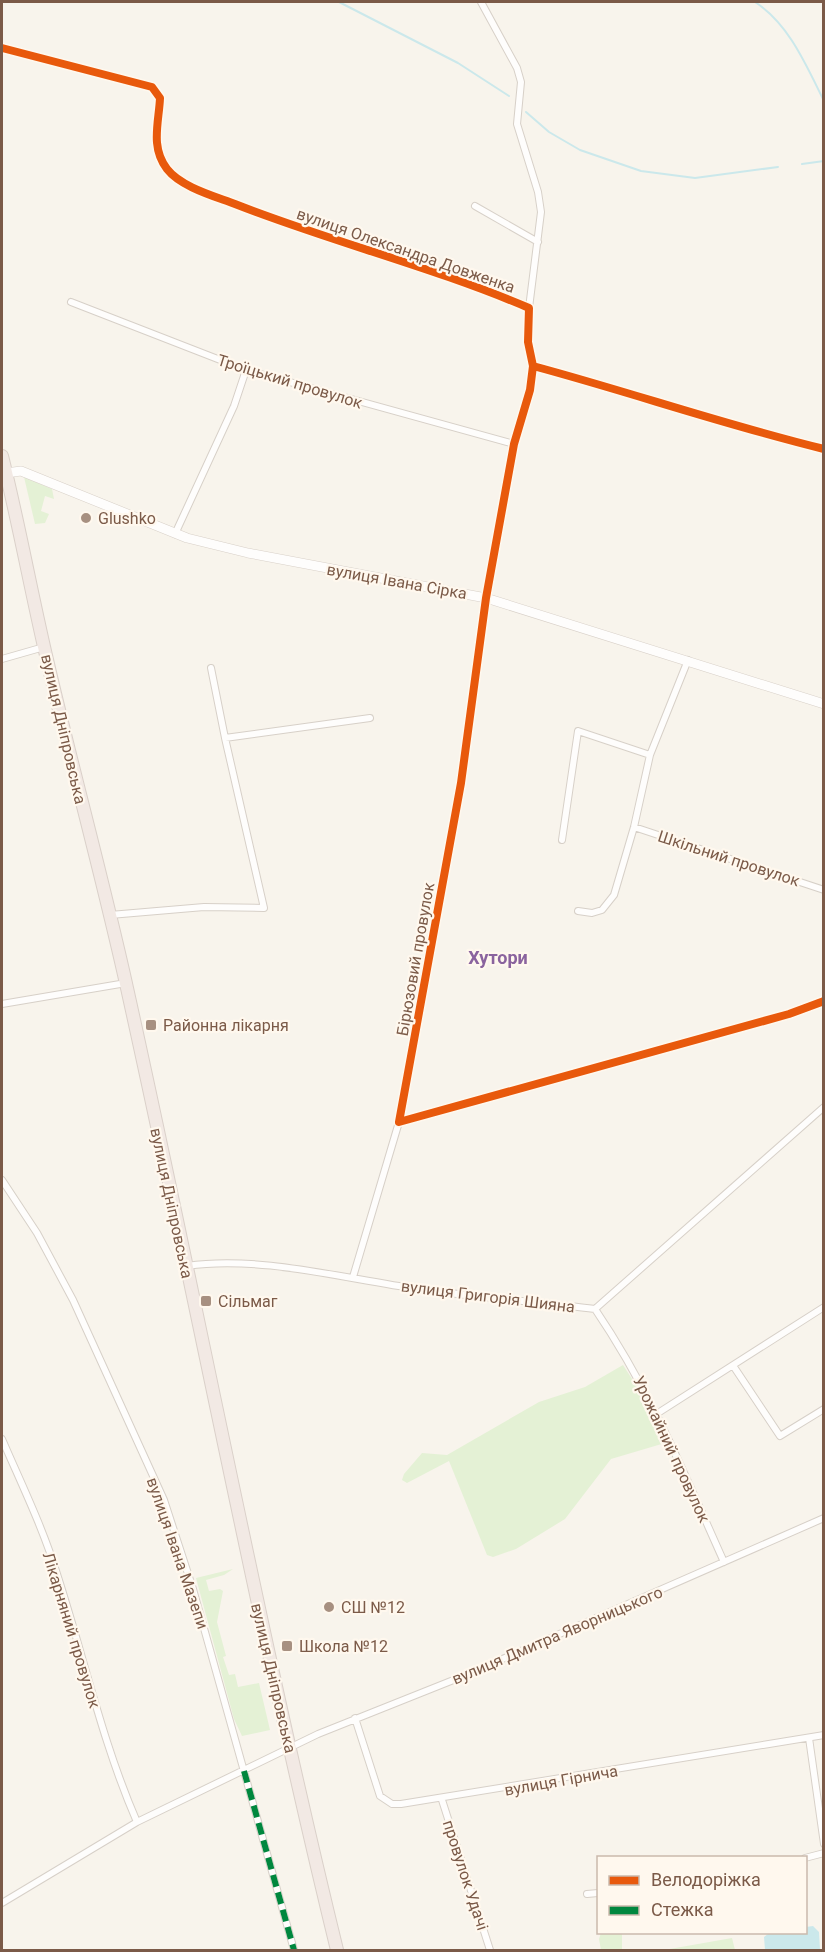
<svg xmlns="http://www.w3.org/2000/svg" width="825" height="1952" viewBox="0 0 825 1952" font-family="Roboto,sans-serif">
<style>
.green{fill:#e4f1d5}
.water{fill:#cbe8eb}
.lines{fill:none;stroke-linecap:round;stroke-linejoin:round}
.stream{stroke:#cbe8eb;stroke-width:2}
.street-casing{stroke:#d7d0c8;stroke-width:8}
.secondary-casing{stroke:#d8d0c8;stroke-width:10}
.highway-casing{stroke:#dad0c9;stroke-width:14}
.street{stroke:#fefdfc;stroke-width:6}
.secondary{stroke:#fefdfc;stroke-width:9}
.highway{stroke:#f2e9e4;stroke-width:12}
.quiet{stroke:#00873e;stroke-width:6;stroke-dasharray:12 6;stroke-linecap:butt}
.cycleway-casing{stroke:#fff8ee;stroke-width:11}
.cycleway{stroke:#e8590c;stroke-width:8}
.poi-dot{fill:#a79081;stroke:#fff8ee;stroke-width:2}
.labels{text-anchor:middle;stroke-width:4.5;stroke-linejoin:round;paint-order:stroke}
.street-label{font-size:16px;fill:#7b5a48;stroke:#fff8ee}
.poi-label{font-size:16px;fill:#7b5a48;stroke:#fff8ee;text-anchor:start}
.neighbourhood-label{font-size:18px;font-weight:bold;fill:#8a639e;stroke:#fff8ee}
</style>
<rect width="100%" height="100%" fill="#f8f4ec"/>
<path class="green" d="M 24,477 L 52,489 L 54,499 L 45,496 L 41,511 L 49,514 L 45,523 L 35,524 Z
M 623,1365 L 654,1413 L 665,1443 L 611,1459 L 565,1519 L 516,1549 L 493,1557 L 487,1555 L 449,1461 L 407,1483 L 402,1480 L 404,1474 L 422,1453 L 447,1455 L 539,1402 L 585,1387 Z
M 233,1569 L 224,1575 L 206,1580 L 209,1591 L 220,1589 L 223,1591 L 217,1622 L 226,1656 L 223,1657 L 229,1675 L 235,1674 L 238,1687 L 259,1683 L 270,1730 L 242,1736 L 234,1719 L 196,1578 Z
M 601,1933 L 622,1933 L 622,1950 L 601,1950 L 599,1939 Z
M 732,1938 L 735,1950 L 664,1950 Z"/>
<path class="water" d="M 813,1926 L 819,1932 L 820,1950 L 765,1950 L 764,1937 L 768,1934 L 806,1932 L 806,1927 Z"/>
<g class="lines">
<path class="stream" d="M 339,2 L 458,63 L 509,96
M 755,2 C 789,24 806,65 824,101
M 526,112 L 549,132 L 580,150 L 641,171 L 695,178 L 778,167
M 802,164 L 824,161"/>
<g class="street-casing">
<path id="street" d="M 481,2 L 517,68 L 521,82 L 517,124 L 538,192 L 541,212 L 529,308
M 2,48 L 152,87 L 160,98 C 159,122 150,147 167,169 C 181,187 214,196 235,204 C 332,242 433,267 529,308 L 528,342 L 533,366 C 630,392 725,425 824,449
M 475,206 L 538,242
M 71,302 L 246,370 L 514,444
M 533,366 L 530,390 L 514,444 L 486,598 L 461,783 L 399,1122 L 789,1014 L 824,1001
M 175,534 L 234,406 L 246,370
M 2,659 L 44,647
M 211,668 L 225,738 L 370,718
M 634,827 L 824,890
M 562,840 L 578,731 L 650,755
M 578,911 L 592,913 L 602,910 L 614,895 L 634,827 L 650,755 L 688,660
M 110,915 L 204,907 L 264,908 L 225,738
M 2,1004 L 126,983
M 2,1180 L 37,1233 L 73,1300 L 164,1500 L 193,1589 L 294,1950
M 187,1266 C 259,1255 345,1279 418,1289 C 476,1297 536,1302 595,1309 L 824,1107
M 353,1277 L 399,1122
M 595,1309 C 650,1390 684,1473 724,1562
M 734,1367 L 780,1436 L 824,1409
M 658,1413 L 824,1307
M 2,1439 C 21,1483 43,1528 57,1574 C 84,1657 102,1742 137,1822
M 355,1718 L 380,1796 L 392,1804 L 401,1804 L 824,1735
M 809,1738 L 824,1844
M 442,1800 L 490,1950
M 805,1858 L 824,1853
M 587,1894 L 598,1893
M 2,1903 L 137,1822 L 318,1734 L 466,1675 L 824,1518"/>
</g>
<g class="secondary-casing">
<path id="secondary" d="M 6,473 L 21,471 L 187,538 L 248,553 L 486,598 L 824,704"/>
</g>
<g class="highway-casing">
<path id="highway" d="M 2,456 C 18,520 30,586 45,651 C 71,764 102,875 127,988 C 198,1308 259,1631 337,1950"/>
</g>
<use href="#street" class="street"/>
<use href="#secondary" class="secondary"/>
<use href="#highway" class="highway"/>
<path class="quiet" d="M 244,1771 L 294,1950"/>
<g class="cycleway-casing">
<path id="cycleway" d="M 2,48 L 152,87 L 160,98 C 159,122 150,147 167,169 C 181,187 214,196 235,204 C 332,242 433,267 529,308 L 528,342 L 533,366 C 630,392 725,425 824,449
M 533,366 L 530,390 L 514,444 L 486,598 L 461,783 L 399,1122 L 789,1014 L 824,1001"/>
</g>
<use href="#cycleway" class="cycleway"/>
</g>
<g class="poi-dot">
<circle cx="86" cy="518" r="6"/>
<rect x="145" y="1019" width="12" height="12" rx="3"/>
<rect x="200" y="1295" width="12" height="12" rx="3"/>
<circle cx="329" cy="1607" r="6"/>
<rect x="281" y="1640" width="12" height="12" rx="3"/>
</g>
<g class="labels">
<g class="street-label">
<text transform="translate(406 250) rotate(19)" y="6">вулиця Олександра Довженка</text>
<text transform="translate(290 381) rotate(17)" y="6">Троїцький провулок</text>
<text transform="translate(397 581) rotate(10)" y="6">вулиця Івана Сірка</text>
<text transform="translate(64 729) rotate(77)" y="6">вулиця Дніпровська</text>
<text transform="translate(729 858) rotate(18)" y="6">Шкільний провулок</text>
<text transform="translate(415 959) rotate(-80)" y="6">Бірюзовий провулок</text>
<text transform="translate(172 1203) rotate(78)" y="6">вулиця Дніпровська</text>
<text transform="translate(488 1296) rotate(7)" y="6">вулиця Григорія Шияна</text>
<text transform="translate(672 1449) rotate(65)" y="6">Урожайний провулок</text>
<text transform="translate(178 1553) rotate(71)" y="6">вулиця Івана Мазепи</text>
<text transform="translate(72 1630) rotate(73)" y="6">Лікарняний провулок</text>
<text transform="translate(557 1635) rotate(-23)" y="6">вулиця Дмитра Яворницького</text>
<text transform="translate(274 1678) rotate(77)" y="6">вулиця Дніпровська</text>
<text transform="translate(561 1780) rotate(-10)" y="6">вулиця Гірнича</text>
<text transform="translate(466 1875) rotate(72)" y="6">провулок Удачі</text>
</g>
<g class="poi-label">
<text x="98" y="524">Glushko</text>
<text x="163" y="1031">Районна лікарня</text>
<text x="218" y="1307">Сільмаг</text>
<text x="341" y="1613">СШ №12</text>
<text x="299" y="1652">Школа №12</text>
</g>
<g class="neighbourhood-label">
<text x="498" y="964">Хутори</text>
</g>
</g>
<rect width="825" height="1952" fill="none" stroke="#7b5a48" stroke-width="6"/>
<rect x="597" y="1856" width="210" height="78" fill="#fff8ee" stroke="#cab9ac" stroke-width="1.5"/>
<rect x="609" y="1876" width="30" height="9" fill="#e8590c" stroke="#cab9ac" stroke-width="1.5"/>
<text x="651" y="1886" font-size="18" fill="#7b5a48">Велодоріжка</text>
<rect x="609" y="1906" width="30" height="9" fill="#00873e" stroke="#cab9ac" stroke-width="1.5"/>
<text x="651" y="1916" font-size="18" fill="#7b5a48">Стежка</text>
</svg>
